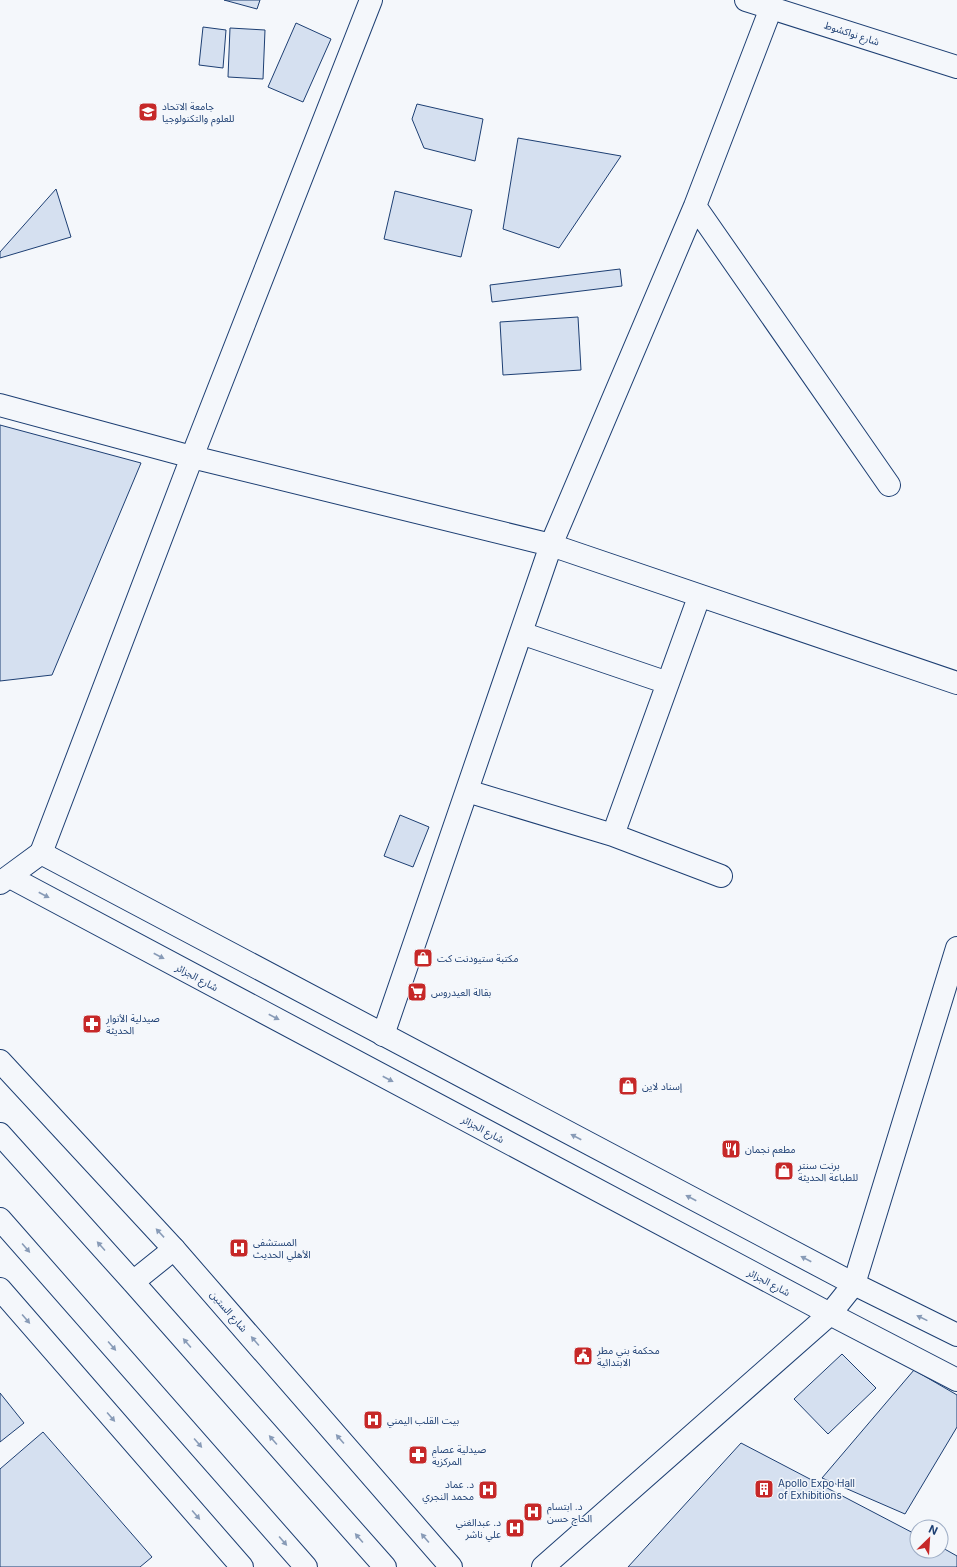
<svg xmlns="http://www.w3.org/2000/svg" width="957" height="1567" viewBox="0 0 957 1567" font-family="Inter,'Noto Sans Arabic',sans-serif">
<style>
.building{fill:#d5e0f0;stroke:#1d3f73}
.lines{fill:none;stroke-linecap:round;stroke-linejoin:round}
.street-casing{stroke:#1d3f73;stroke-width:24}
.secondary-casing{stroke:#1d3f73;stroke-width:24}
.primary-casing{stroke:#1d3f73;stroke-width:24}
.highway-casing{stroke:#1d3f73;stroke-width:24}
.street{stroke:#f4f7fb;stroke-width:22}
.secondary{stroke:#f4f7fb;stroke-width:22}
.primary{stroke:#f4f7fb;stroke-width:22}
.highway{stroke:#f4f7fb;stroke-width:22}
.oneway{fill:#889bb7}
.labels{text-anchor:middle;stroke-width:3;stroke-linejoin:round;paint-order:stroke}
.street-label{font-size:10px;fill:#1d3f73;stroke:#f4f7fb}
.poi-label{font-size:10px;fill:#1d3f73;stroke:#f4f7fb;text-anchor:start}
</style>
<rect width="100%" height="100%" fill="#f4f7fb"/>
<path class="building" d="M 224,0 L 260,0 L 257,9 Z
M 296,23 L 331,39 L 303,102 L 268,87 Z
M 203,27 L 226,30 L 223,68 L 199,65 Z
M 230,28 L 265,30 L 263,79 L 228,77 Z
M 417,104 L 483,119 L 475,161 L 424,148 L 412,119 Z
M 518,138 L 621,156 L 559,248 L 503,229 Z
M 56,189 L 71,237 L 0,258 L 0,252 Z
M 395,191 L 472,210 L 461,257 L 384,239 Z
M 620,269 L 622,286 L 492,302 L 490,285 Z
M 578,317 L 581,370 L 503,375 L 500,322 Z
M 0,425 L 141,463 L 52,675 L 0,681 Z
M 400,815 L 429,827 L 413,867 L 384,856 Z
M 842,1354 L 876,1388 L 828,1434 L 794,1399 Z
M 914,1370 L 957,1395 L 957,1427 L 905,1514 L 822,1478 Z
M 0,1393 L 24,1423 L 0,1442 Z
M 43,1432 L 152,1557 L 140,1567 L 0,1567 L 0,1469 Z
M 741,1443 L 917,1535 L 917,1551 L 941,1551 L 941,1547 L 957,1556 L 957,1567 L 628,1567 Z"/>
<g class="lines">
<g class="street-casing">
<path id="street" d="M 695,206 L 889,485
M 0,405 L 192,457 L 551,545 L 957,683
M 521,633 L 668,683
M 467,791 L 613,835 L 721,876
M 613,835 L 699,597
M 41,853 L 192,457 L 371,0
M 383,1035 L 551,545 L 695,206 L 771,8
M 854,1284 L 957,948
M 543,1567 L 830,1314"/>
</g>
<g class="secondary-casing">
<path id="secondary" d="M 746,0 L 957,67
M 10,877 L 830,1314 L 957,1380
M 0,883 L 41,853 L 854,1284 L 957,1335
M 830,1314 L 854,1284"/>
</g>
<g class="primary-casing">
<path id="primary" d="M 0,1061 L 174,1249 L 451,1567
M 0,1289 L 242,1567"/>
</g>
<g class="highway-casing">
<path id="highway" d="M 0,1134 L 133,1282 L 385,1567
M 0,1219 L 306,1567
M 133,1282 L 174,1249"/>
</g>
<use href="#street" class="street"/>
<use href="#secondary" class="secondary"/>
<use href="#primary" class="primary"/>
<use href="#highway" class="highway"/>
</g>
<defs><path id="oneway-solid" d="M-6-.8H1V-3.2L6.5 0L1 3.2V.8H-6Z"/></defs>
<g class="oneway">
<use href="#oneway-solid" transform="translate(44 895) rotate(28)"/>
<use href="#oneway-solid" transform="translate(159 956) rotate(28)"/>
<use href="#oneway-solid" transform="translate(274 1017) rotate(28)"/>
<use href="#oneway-solid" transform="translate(388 1079) rotate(28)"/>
<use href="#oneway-solid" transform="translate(576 1137) rotate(-152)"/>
<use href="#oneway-solid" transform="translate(691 1198) rotate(-152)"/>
<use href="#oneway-solid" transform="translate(160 1233) rotate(-133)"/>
<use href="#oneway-solid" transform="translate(101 1246) rotate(-132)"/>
<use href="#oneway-solid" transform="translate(26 1248) rotate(49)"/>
<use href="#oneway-solid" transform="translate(806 1259) rotate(-152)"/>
<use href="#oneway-solid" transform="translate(922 1318) rotate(-154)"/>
<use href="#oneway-solid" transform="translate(26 1319) rotate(49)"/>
<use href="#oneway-solid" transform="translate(255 1341) rotate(-131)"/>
<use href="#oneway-solid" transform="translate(187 1343) rotate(-131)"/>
<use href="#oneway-solid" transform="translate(112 1346) rotate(49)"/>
<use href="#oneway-solid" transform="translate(111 1417) rotate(49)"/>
<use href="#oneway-solid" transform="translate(340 1439) rotate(-131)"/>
<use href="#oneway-solid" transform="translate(273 1440) rotate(-131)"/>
<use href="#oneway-solid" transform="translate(198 1443) rotate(49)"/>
<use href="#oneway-solid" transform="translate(196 1515) rotate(49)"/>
<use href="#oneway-solid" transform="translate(359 1538) rotate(-131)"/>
<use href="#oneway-solid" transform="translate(425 1538) rotate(-131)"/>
<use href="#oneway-solid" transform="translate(283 1541) rotate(49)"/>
</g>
<defs>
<g id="university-square" transform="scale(1)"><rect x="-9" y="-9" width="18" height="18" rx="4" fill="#c62828" stroke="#f4f7fb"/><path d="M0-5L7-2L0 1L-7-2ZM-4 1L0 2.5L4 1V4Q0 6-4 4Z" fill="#fff"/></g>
<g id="shop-square" transform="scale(1)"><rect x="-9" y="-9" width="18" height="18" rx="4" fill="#c62828" stroke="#f4f7fb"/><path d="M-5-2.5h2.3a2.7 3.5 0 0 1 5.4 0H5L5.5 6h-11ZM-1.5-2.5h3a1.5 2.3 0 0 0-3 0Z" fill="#fff"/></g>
<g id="supermarket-square" transform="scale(1)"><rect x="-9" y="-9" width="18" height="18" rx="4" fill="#c62828" stroke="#f4f7fb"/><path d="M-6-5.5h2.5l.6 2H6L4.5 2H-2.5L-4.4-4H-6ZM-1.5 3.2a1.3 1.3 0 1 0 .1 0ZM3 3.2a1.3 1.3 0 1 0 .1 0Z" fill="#fff"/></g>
<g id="pharmacy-square" transform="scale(1)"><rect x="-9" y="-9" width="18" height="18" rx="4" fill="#c62828" stroke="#f4f7fb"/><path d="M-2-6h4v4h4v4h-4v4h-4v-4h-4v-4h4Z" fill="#fff"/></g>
<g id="restaurant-square" transform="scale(1)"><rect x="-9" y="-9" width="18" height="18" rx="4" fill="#c62828" stroke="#f4f7fb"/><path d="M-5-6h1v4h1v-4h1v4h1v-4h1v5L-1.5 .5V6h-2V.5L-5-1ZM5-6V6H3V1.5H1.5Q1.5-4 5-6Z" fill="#fff"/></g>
<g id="hospital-square" transform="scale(1)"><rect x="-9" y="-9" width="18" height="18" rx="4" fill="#c62828" stroke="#f4f7fb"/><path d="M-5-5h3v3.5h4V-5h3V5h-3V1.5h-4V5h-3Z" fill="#fff"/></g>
<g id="civic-square" transform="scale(1)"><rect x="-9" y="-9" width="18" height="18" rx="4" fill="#c62828" stroke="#f4f7fb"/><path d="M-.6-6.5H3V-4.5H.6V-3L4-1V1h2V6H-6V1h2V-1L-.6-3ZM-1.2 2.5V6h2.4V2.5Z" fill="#fff"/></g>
<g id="building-square" transform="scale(1)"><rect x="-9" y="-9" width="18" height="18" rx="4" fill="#c62828" stroke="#f4f7fb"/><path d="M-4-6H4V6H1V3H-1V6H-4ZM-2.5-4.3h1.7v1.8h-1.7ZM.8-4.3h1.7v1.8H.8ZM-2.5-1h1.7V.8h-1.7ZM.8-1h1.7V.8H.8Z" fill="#fff"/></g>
</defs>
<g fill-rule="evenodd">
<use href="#university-square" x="148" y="112"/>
<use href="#shop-square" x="423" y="958"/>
<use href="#supermarket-square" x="417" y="992"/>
<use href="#pharmacy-square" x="92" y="1024"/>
<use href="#shop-square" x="628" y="1086"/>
<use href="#restaurant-square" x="731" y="1149"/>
<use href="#shop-square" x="784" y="1171"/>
<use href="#hospital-square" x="239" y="1248"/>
<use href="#civic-square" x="583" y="1356"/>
<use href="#hospital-square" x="373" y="1420"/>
<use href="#pharmacy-square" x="418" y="1455"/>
<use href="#building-square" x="764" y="1489"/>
<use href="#hospital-square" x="488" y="1490"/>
<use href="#hospital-square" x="533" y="1512"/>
<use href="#hospital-square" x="515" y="1528"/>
</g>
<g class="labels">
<g class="street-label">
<text transform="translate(852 33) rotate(18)" y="4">شارع نواكشوط</text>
<text transform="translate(197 977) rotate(28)" y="4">شارع الجزائر</text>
<text transform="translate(483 1129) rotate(28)" y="4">شارع الجزائر</text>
<text transform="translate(769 1282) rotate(28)" y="4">شارع الجزائر</text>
<text transform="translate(229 1311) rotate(49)" y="4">شارع الستين</text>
</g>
<g class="poi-label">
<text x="162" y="110">جامعة الاتحاد<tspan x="162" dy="12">للعلوم والتكنولوجيا</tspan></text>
<text x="437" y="962">مكتبة ستيودنت كت</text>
<text x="431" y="996">بقالة العيدروس</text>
<text x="106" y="1022">صيدلية الأنوار<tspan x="106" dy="12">الحديثة</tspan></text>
<text x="642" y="1090">إسناد لاين</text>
<text x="745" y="1153">مطعم نجمان</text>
<text x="798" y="1169">برنت سنتر<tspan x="798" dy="12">للطباعة الحديثة</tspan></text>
<text x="253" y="1246">المستشفى<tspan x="253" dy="12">الأهلي الحديث</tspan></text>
<text x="597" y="1354">محكمة بني مطر<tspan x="597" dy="12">الابتدائية</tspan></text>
<text x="387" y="1424">بيت القلب اليمني</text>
<text x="432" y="1453">صيدلية عصام<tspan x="432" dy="12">المركزية</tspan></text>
<text x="778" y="1487">Apollo Expo Hall<tspan x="778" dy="12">of Exhibitions</tspan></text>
<text x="474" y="1488" text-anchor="end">د. عماد<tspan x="474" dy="12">محمد النجري</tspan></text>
<text x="547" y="1510">د. ابتسام<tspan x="547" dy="12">الحاج حسن</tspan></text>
<text x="501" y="1526" text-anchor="end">د. عبدالغني<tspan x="501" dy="12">علي ناشر</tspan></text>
</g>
</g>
<g transform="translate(929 1539) rotate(25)"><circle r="19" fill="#f4f7fb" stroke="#9eadc5"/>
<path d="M0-3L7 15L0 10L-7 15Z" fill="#c62828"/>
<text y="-6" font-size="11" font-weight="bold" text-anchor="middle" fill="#1d3f73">N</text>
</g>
</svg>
